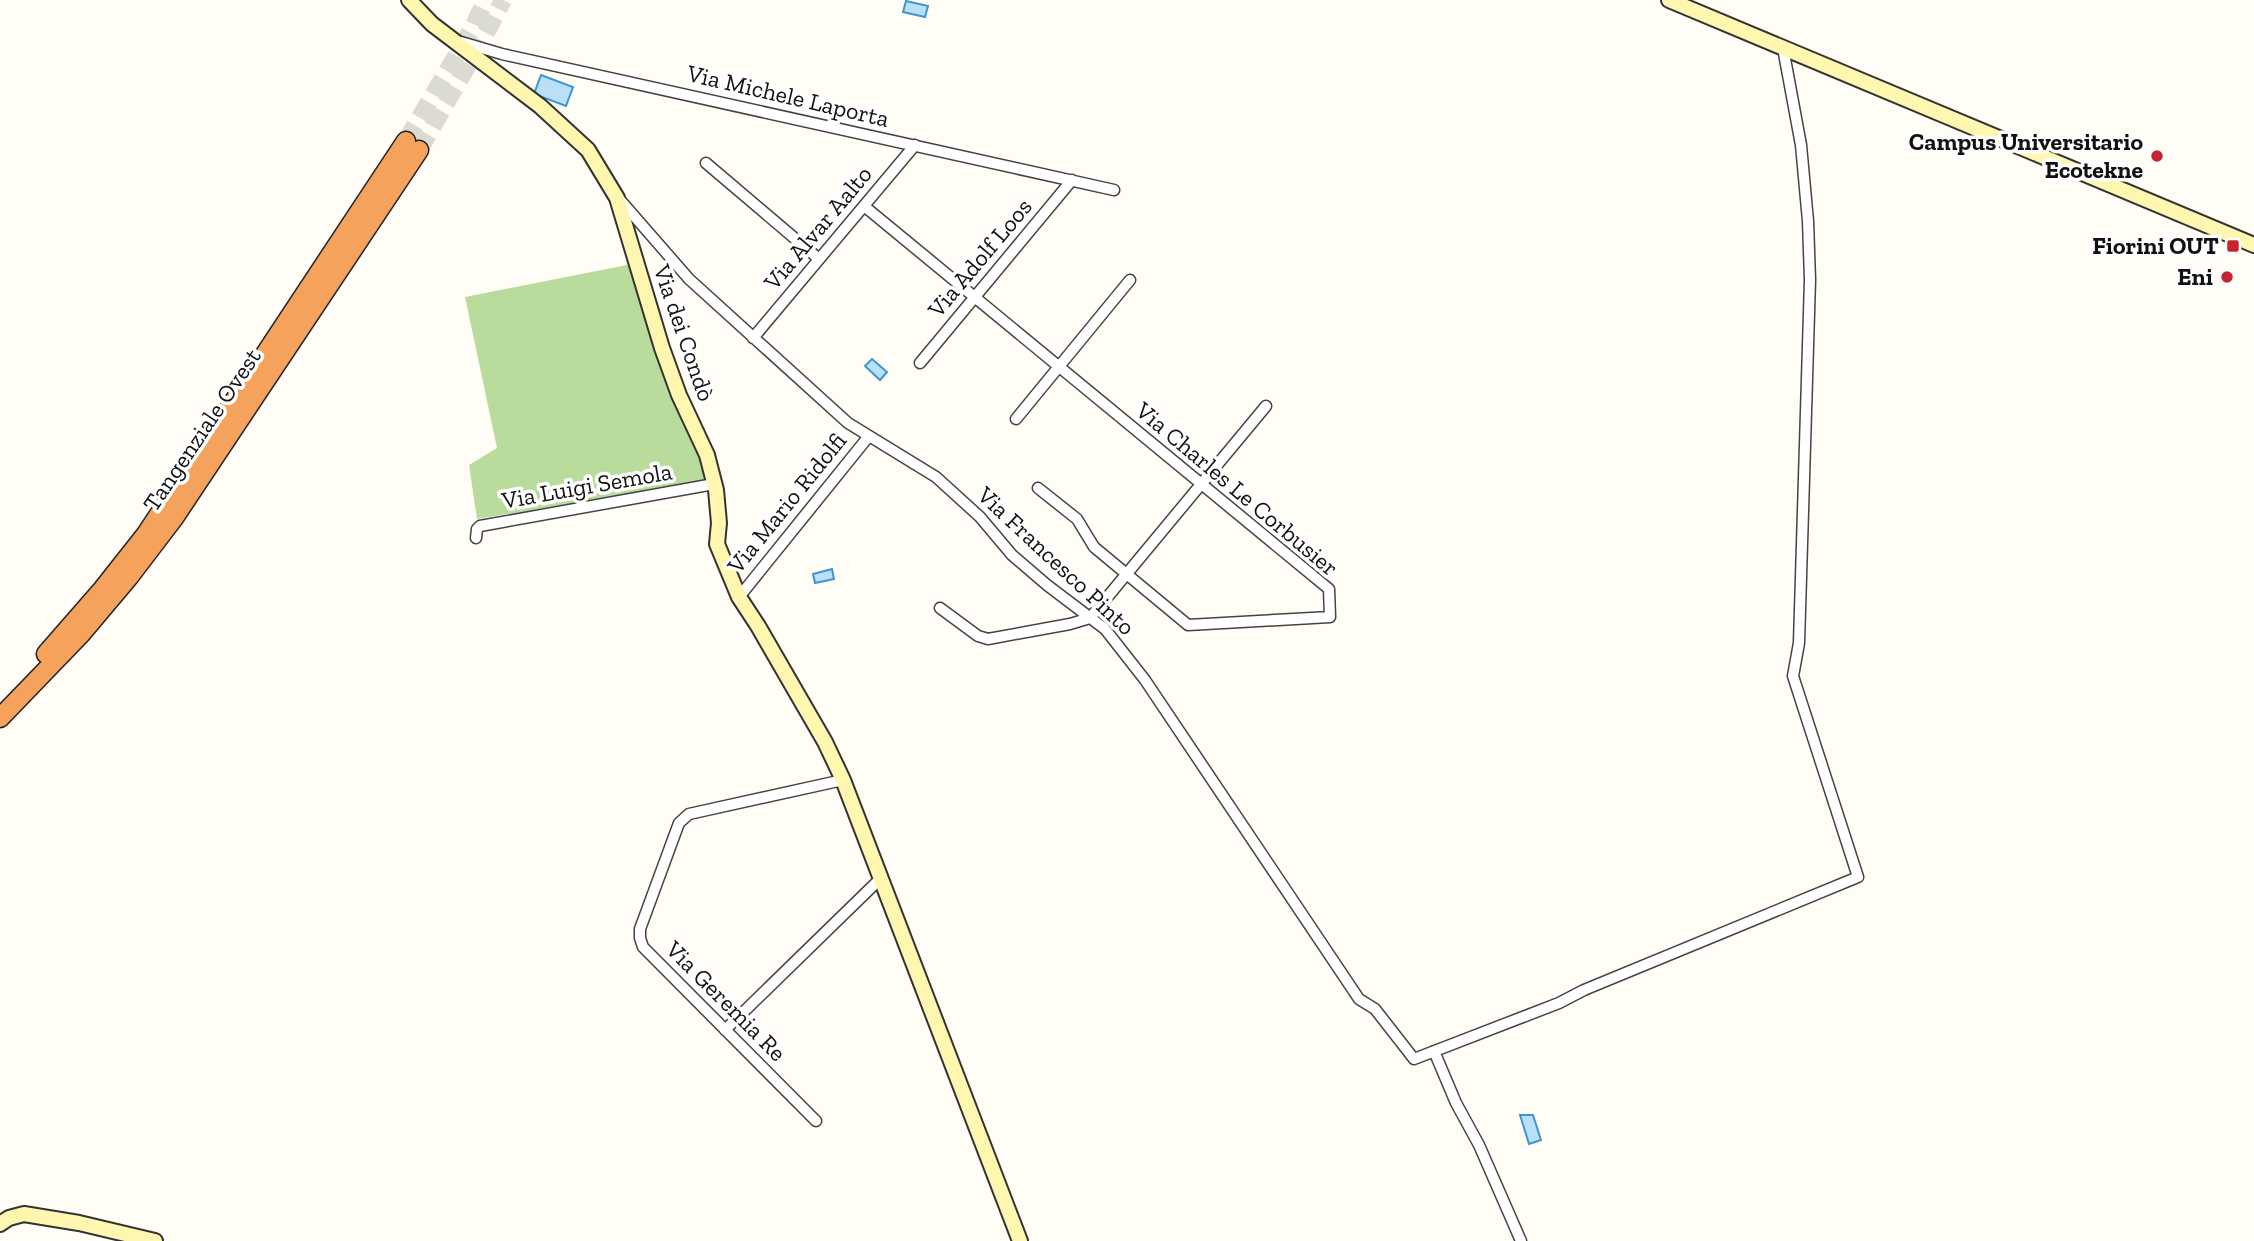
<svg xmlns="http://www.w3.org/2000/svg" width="2254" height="1241" viewBox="0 0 2254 1241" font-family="'Zilla Slab',serif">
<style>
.forest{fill:#b9dc9c}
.water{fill:#b9e0f7;stroke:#3f96cf;stroke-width:2}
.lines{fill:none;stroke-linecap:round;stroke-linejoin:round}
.highway-tunnel{stroke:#dbdad3;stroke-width:18;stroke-dasharray:18 9;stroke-linecap:butt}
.street-casing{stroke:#444;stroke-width:13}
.secondary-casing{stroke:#333;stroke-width:18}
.highway-casing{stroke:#222;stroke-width:21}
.street{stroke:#fff;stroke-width:10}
.secondary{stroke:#fff6b0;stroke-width:14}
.highway{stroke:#f5a25d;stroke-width:18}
.poi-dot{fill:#c4262e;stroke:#fff;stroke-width:2.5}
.labels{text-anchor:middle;stroke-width:7;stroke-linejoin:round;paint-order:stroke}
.street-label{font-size:24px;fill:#111;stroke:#fff}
.poi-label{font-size:24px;font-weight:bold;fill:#111;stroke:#fff;text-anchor:end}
</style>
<rect width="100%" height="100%" fill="#fffdf5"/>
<path class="forest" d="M 632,264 L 704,456 L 709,481 L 477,519 L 469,465 L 497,448 L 465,297 Z"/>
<path class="water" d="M 906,1 L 928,6 L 925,17 L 903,12 Z
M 541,75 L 573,87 L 566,106 L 534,94 Z
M 872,359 L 887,372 L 880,380 L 865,366 Z
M 832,569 L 834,579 L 815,583 L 813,574 Z
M 1520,1115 L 1533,1115 L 1541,1140 L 1529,1144 Z"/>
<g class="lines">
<path class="highway-tunnel" d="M 406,141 L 472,29 L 486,0
M 419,150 L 484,37 L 503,0"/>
<g class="street-casing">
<path id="street" d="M 461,42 L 502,54 L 1114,190
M 706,163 L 819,259
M 621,201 L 689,279 L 848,423 L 936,477 L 980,517 L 1012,555 L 1047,585 L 1105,629 L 1145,680 L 1359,999 L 1375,1009 L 1414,1059 L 1559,1003 L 1584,990 L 1858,877 L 1793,676 L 1799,643 L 1810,280 L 1808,221 L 1801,145 L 1783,48
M 864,206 L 1329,589 L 1330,617 L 1188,625 L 1094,547 L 1077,519 L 1038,488
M 753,338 L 915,145
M 920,363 L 1072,180
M 1016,419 L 1130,280
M 476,538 L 477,529 L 480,526 L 714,484
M 739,597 L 869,436
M 940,608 L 978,636 L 988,639 L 1070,624 L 1090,618 L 1266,406
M 725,1030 L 882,877
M 1434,1051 L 1456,1103 L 1479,1145 L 1521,1241
M 816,1121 L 643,947 L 640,938 L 640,929 L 679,823 L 689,814 L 843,780"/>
</g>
<g class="secondary-casing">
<path id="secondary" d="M 409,0 L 432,24 L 540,106 L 588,150 L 617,198 L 662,348 L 679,395 L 707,455 L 716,490 L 719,523 L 717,544 L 739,597 L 758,626 L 825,742 L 843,780 L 1020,1241
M 1669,0 L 2254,245
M 0,1224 L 9,1218 L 24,1214 L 79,1223 L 155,1241"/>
</g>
<g class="highway-casing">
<path id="highway" d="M 46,654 L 101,591 L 146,534 L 406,141
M 0,718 L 81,634 L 129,577 L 174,518 L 419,150"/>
</g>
<use href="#street" class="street"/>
<use href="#secondary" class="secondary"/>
<use href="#highway" class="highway"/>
</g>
<g class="poi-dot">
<circle cx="2157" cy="156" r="7"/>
<rect x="2226" y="239" width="14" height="14" rx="3.5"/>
<circle cx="2227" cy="277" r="7"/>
</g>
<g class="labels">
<g class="street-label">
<text transform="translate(788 96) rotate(13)" y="8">Via Michele Laporta</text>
<text transform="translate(818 228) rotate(-50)" y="8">Via Alvar Aalto</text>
<text transform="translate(980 258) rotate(-50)" y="8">Via Adolf Loos</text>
<text transform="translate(684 333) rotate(71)" y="8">Via dei Condò</text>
<text transform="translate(202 430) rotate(-56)" y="8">Tangenziale Ovest</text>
<text transform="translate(587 486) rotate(-10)" y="8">Via Luigi Semola</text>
<text transform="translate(1237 489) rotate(40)" y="8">Via Charles Le Corbusier</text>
<text transform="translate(787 503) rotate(-51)" y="8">Via Mario Ridolfi</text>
<text transform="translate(1056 561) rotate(43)" y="8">Via Francesco Pinto</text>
<text transform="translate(726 1001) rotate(45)" y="8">Via Geremia Re</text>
</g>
<g class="poi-label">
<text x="2143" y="150">Campus Universitario<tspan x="2143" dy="28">Ecotekne</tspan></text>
<text x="2219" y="254">Fiorini OUT</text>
<text x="2213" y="285">Eni</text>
</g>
</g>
</svg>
